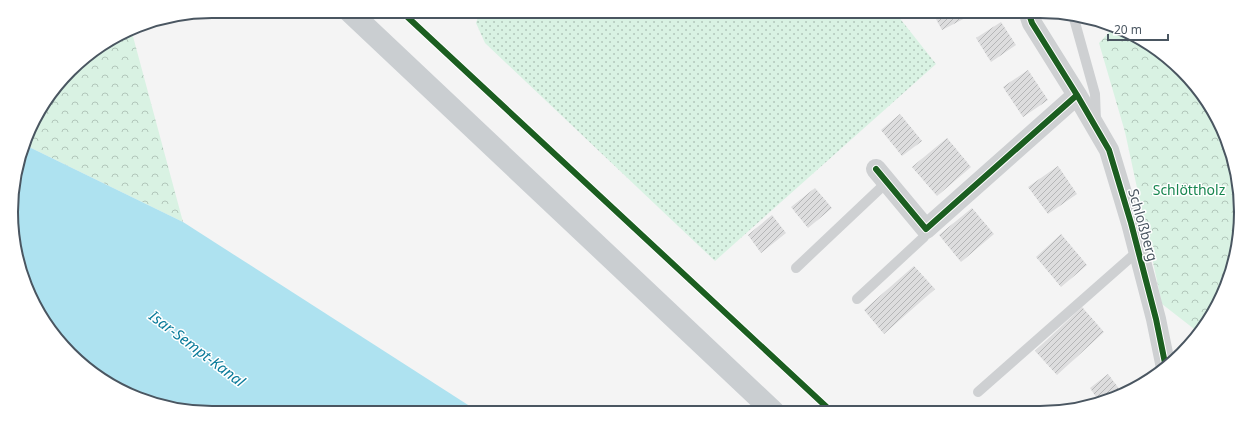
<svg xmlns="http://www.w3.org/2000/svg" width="1252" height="424" viewBox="0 0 1252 424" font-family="'Noto Sans',sans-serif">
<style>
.grass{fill:url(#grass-dots)}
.forest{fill:url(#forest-crowns)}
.water{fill:#aee2f0}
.building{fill:url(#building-hatch)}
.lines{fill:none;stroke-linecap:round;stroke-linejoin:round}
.service{stroke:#ced0d2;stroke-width:10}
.minor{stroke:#ced0d2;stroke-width:20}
.primary{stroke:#caced1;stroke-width:22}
.cycleway-casing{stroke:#fff;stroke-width:8}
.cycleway{stroke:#1b5e20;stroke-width:6}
.labels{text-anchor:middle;stroke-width:3;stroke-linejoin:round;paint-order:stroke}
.park-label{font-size:14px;fill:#17864f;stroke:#fff}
.street-label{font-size:14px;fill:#4a5661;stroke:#fff}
.water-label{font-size:15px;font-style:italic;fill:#0c7c9b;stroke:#fff}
.rim{fill:none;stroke:#4a5661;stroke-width:2}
</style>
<defs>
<pattern id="grass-dots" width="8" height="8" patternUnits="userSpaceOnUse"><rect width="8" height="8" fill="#d9f2e3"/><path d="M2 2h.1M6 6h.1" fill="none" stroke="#b2c7bb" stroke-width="1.8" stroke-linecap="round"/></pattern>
<pattern id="forest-crowns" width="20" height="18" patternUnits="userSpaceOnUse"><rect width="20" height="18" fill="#d9f2e3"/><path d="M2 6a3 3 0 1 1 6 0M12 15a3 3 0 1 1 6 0" fill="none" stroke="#b2c7bb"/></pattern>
<pattern id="building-hatch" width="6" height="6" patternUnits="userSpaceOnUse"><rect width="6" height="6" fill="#ddddde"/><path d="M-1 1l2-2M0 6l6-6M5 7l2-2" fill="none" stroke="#b5b6b7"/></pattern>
</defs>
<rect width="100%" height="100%" fill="#f4f4f4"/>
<path class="grass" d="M 480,11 L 894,11 L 936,64 L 715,261 L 485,43 L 476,23 Z"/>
<path class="forest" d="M 1113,28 L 1162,52 L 1214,111 L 1239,186 L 1234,264 L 1214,313 L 1198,332 L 1162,304 L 1125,132 L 1099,43 Z
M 131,29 L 183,222 L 25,145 L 32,123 L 79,61 Z"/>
<path class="water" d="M 25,145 L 183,222 L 479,412 L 212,413 L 160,406 L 100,379 L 45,324 L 18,264 L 13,186 Z"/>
<path class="building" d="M 934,11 L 979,11 L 942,30 L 932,12 Z
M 1001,22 L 1016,45 L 991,62 L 976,38 Z
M 1028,70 L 1048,100 L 1023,117 L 1003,87 Z
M 900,114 L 922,141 L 902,156 L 881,130 Z
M 947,138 L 971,167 L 937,196 L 912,167 Z
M 1058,166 L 1077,194 L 1048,214 L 1028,187 Z
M 815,188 L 832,208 L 808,228 L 791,207 Z
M 972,208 L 994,234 L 961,262 L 939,235 Z
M 772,215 L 786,233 L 761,253 L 748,235 Z
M 1061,234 L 1087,265 L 1061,287 L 1036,257 Z
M 914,266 L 935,289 L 884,334 L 864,310 Z
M 1082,307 L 1104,332 L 1057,375 L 1035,351 Z
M 1108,374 L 1123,394 L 1094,403 L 1098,400 L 1090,388 Z
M 978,406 L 983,411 L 973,411 Z"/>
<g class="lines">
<path class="service" d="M 1073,15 L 1095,94 L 1096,121
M 796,268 L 887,182
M 857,299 L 924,237 L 926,229
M 978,392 L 1138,251"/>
<path class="minor" d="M 1028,11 L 1032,23 L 1077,95 L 1109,150 L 1131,223 L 1156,319 L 1166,368
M 876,169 L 926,229 L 1077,95"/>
<path class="primary" d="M 349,11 L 774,412"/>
<g class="cycleway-casing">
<path id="cycleway" d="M 401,11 L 832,412
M 1028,11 L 1032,23 L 1077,95 L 1109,150 L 1131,223 L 1156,319 L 1166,368
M 876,169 L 926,229 L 1077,95"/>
</g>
<use href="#cycleway" class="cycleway"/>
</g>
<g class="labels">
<g class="park-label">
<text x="1189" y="195">Schlöttholz</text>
</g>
<g class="street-label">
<text transform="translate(1143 225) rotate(74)" y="5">Schloßberg</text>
</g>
<g class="water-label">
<text transform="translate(197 349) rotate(37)" y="5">Isar-Sempt-Kanal</text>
</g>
</g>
<path d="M0 0H1252V424H0ZM212 18H1040A194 194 0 0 1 1234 212V212A194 194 0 0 1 1040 406H212A194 194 0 0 1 18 212V212A194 194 0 0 1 212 18Z" fill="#fff" fill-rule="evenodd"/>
<path class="rim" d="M212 18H1040A194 194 0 0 1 1234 212V212A194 194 0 0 1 1040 406H212A194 194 0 0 1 18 212V212A194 194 0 0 1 212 18Z"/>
<path d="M1108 34v6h60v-6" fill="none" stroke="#4a5661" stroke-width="2"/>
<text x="1114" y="34" font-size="12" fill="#4a5661" stroke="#ffffff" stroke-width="3" paint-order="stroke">20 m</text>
</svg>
